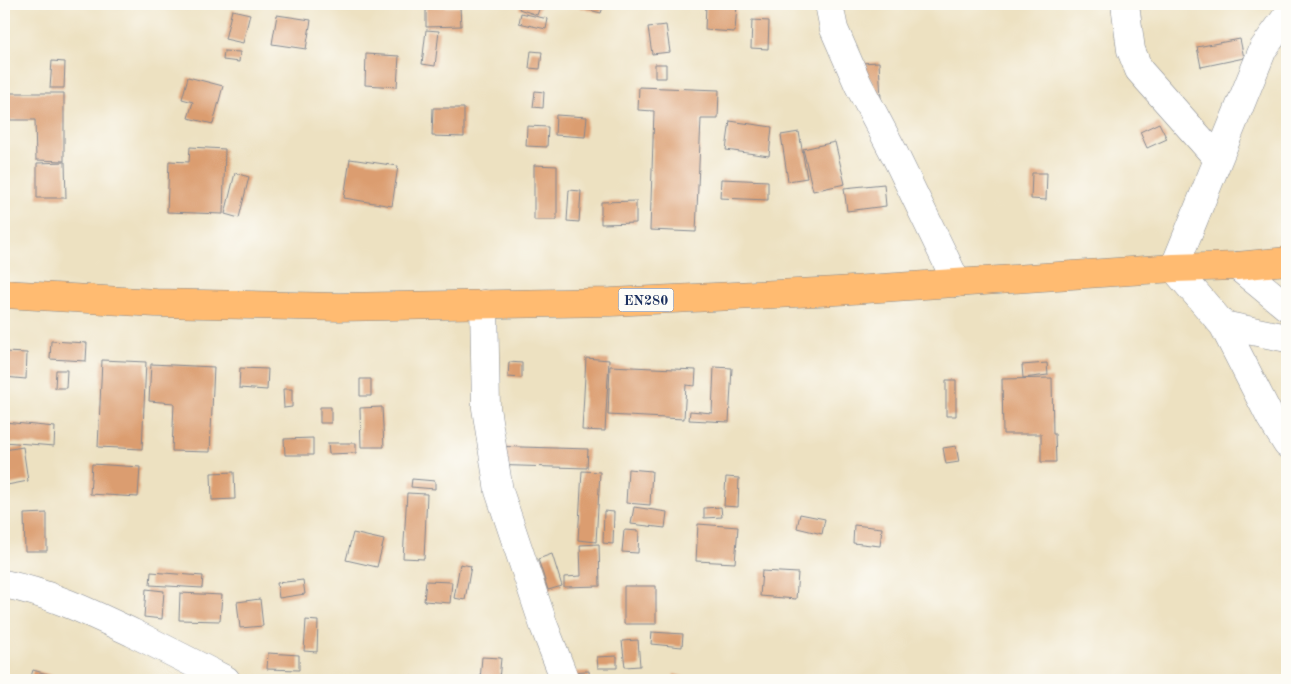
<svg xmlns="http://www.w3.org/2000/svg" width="1291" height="684" viewBox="0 0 1291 684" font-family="'Old Standard TT',serif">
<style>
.building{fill:#db9d70}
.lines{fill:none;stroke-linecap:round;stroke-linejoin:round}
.minor-casing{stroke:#848890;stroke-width:29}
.major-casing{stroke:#848890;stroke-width:29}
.minor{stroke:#fff;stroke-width:28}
.major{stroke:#ffbb71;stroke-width:28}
.labels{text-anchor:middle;stroke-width:4.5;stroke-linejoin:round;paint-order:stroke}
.shield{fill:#fdfcf7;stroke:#5f6c8c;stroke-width:1}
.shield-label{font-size:14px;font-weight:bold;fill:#1b2f5e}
</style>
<rect width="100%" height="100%" fill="#fdfcf7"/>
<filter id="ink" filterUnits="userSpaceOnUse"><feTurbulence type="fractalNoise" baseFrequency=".02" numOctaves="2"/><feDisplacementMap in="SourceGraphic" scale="10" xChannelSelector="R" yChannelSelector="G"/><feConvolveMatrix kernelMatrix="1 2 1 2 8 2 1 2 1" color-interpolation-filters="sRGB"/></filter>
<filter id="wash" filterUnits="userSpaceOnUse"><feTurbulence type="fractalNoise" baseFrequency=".0096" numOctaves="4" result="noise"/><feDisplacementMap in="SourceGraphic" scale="20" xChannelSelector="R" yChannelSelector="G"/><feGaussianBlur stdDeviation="1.12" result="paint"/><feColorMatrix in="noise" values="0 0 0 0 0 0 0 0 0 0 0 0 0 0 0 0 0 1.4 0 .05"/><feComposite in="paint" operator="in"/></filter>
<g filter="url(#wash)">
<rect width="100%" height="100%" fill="#ede1c1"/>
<g id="blocks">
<path class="building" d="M 521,4 L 541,4 L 537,15 L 519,9 Z
M 574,4 L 604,4 L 601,13 L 574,6 Z
M 706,4 L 737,4 L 735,32 L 705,30 Z
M 426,7 L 460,7 L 461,26 L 426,27 Z
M 232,10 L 250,14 L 243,43 L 225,39 Z
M 521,13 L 548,19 L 546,29 L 519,23 Z
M 277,15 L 311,20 L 306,49 L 272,44 Z
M 752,20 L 769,21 L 768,49 L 751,48 Z
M 666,25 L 670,52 L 652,54 L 648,27 Z
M 426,30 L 439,31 L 435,66 L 422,64 Z
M 1240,39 L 1244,58 L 1201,67 L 1197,47 Z
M 224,51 L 240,52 L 239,62 L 223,60 Z
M 531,51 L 542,52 L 540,69 L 529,68 Z
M 366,54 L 399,56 L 397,87 L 365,85 Z
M 52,61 L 65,62 L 64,88 L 50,88 Z
M 879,62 L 881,99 L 861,63 Z
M 655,64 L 666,64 L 666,78 L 655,78 Z
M 188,77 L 223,86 L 213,124 L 188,118 L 193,102 L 182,99 Z
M 639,87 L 719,90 L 718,119 L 701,119 L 696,232 L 650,230 L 654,111 L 638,110 Z
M 535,91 L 544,92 L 543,108 L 533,107 Z
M 4,93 L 64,93 L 64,161 L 36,160 L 35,120 L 4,120 Z
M 433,108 L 464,108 L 464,137 L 432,136 Z
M 556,115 L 587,117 L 585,137 L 555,135 Z
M 730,121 L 772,127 L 769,156 L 726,150 Z
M 1159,123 L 1167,139 L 1147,148 L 1140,132 Z
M 527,126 L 548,127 L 547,147 L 526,146 Z
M 799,132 L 807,178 L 788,181 L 781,135 Z
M 835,142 L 845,184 L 813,191 L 803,149 Z
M 190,147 L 225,149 L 223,214 L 167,212 L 169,161 L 189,162 Z
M 350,159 L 398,166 L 392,206 L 344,198 Z
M 65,162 L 66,198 L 37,198 L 37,163 Z
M 534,165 L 557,166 L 557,220 L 534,220 Z
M 235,173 L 249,177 L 239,218 L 225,214 Z
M 1032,173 L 1047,173 L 1046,200 L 1031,199 Z
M 721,179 L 768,181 L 768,200 L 720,198 Z
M 884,184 L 886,206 L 847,211 L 844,188 Z
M 569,190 L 581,191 L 579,222 L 567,221 Z
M 636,201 L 636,223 L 601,224 L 601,202 Z
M 51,341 L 87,343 L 86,361 L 50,359 Z
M 4,352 L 27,353 L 26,379 L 4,377 Z
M 586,358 L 609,360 L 605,431 L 582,430 Z
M 102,360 L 146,362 L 142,449 L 98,447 Z
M 509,362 L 522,363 L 522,378 L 508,377 Z
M 1047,363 L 1048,375 L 1023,378 L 1022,365 Z
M 151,364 L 214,367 L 210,452 L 172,451 L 174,403 L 149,401 Z
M 610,366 L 696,370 L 695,386 L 686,385 L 684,419 L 608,415 Z
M 714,367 L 732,368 L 729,422 L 689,420 L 690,411 L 712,413 Z
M 240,368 L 268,369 L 267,390 L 239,388 Z
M 56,370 L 67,370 L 66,388 L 55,388 Z
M 1052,378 L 1053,434 L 1055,434 L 1056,462 L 1041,462 L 1041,434 L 1003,434 L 1002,379 Z
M 360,379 L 371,379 L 371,396 L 360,396 Z
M 946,380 L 956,380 L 956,416 L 946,416 Z
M 283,389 L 292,389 L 292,407 L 284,408 Z
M 320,407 L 331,407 L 331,423 L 320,423 Z
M 382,407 L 384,447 L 361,447 L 360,408 Z
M 4,422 L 55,427 L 54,446 L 4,442 Z
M 313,438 L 313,455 L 285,455 L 284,439 Z
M 328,443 L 356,443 L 356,453 L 329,454 Z
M 488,446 L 588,449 L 587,468 L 487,465 Z
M 956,446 L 959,462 L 946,464 L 943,448 Z
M 23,447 L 28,481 L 7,485 L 4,465 L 4,450 Z
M 92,464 L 140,467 L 138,497 L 90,494 Z
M 628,469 L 652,471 L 650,505 L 626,503 Z
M 582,471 L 600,472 L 596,542 L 578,540 Z
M 234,472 L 235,499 L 212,500 L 211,473 Z
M 726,477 L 739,478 L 738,507 L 724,506 Z
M 412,479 L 435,481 L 435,489 L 411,487 Z
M 407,493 L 427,494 L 424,559 L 403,558 Z
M 634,507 L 667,512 L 665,528 L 631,524 Z
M 721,507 L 722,517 L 704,518 L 704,508 Z
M 604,511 L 614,512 L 613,544 L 603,543 Z
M 47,513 L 47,551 L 25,551 L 24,514 Z
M 800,514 L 825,519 L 822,534 L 797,528 Z
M 698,524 L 738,527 L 735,563 L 696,561 Z
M 854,525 L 882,528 L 880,546 L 853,543 Z
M 624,530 L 639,531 L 638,553 L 622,552 Z
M 353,533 L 384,540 L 377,567 L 346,560 Z
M 599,544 L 600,586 L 564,587 L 564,577 L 581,576 L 580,545 Z
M 552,554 L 562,586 L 548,590 L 538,559 Z
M 460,564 L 471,566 L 465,600 L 454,598 Z
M 762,571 L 798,573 L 796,599 L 760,596 Z
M 151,572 L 203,576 L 202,588 L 150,585 Z
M 303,580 L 305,594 L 279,598 L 277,583 Z
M 426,581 L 452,582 L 450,603 L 424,601 Z
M 624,586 L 656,586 L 656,624 L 624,624 Z
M 146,589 L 164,591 L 162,619 L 144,617 Z
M 180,593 L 222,595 L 220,621 L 179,620 Z
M 260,599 L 263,626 L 240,628 L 237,602 Z
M 306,620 L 318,621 L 317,652 L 304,651 Z
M 652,632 L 683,634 L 682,647 L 651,644 Z
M 638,640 L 640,666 L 625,667 L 622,641 Z
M 268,653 L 299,655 L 299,670 L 267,669 Z
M 617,656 L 617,668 L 598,668 L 597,657 Z
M 482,657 L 501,658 L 499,680 L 480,680 Z
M 33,670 L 68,680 L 30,680 Z
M 589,671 L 590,680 L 565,680 L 565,672 Z
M 398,674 L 427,679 L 427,680 L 397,680 Z
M 674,674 L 685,677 L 684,680 L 673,680 Z"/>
</g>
</g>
<g filter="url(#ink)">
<use href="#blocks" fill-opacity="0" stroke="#848890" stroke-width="1"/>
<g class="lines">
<g class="minor-casing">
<path id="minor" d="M 829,4 L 834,29 L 858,84 L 894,153 L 957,283
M 1125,4 L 1131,50 L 1139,70 L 1218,159
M 1287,16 L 1263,49 L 1174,268 L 1223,325 L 1270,417 L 1287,444
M 1237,266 L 1287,307
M 484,304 L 486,408 L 499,491 L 544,626 L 565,680
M 1223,325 L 1287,338
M 4,584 C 50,593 91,613 133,633 C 164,648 195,664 226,680"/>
</g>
<g class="major-casing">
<path id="major" d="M 4,294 L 156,303 L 339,307 L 611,302 L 837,291 L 1174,268 L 1237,266 L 1287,261"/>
</g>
<use href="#minor" class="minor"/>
<use href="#major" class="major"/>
</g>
</g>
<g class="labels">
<rect class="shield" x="618.5" y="288.5" width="55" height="23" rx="4"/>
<g class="shield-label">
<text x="646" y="305">EN280</text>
</g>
</g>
<rect width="1291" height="684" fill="none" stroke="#fdfcf7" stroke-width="20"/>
</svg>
